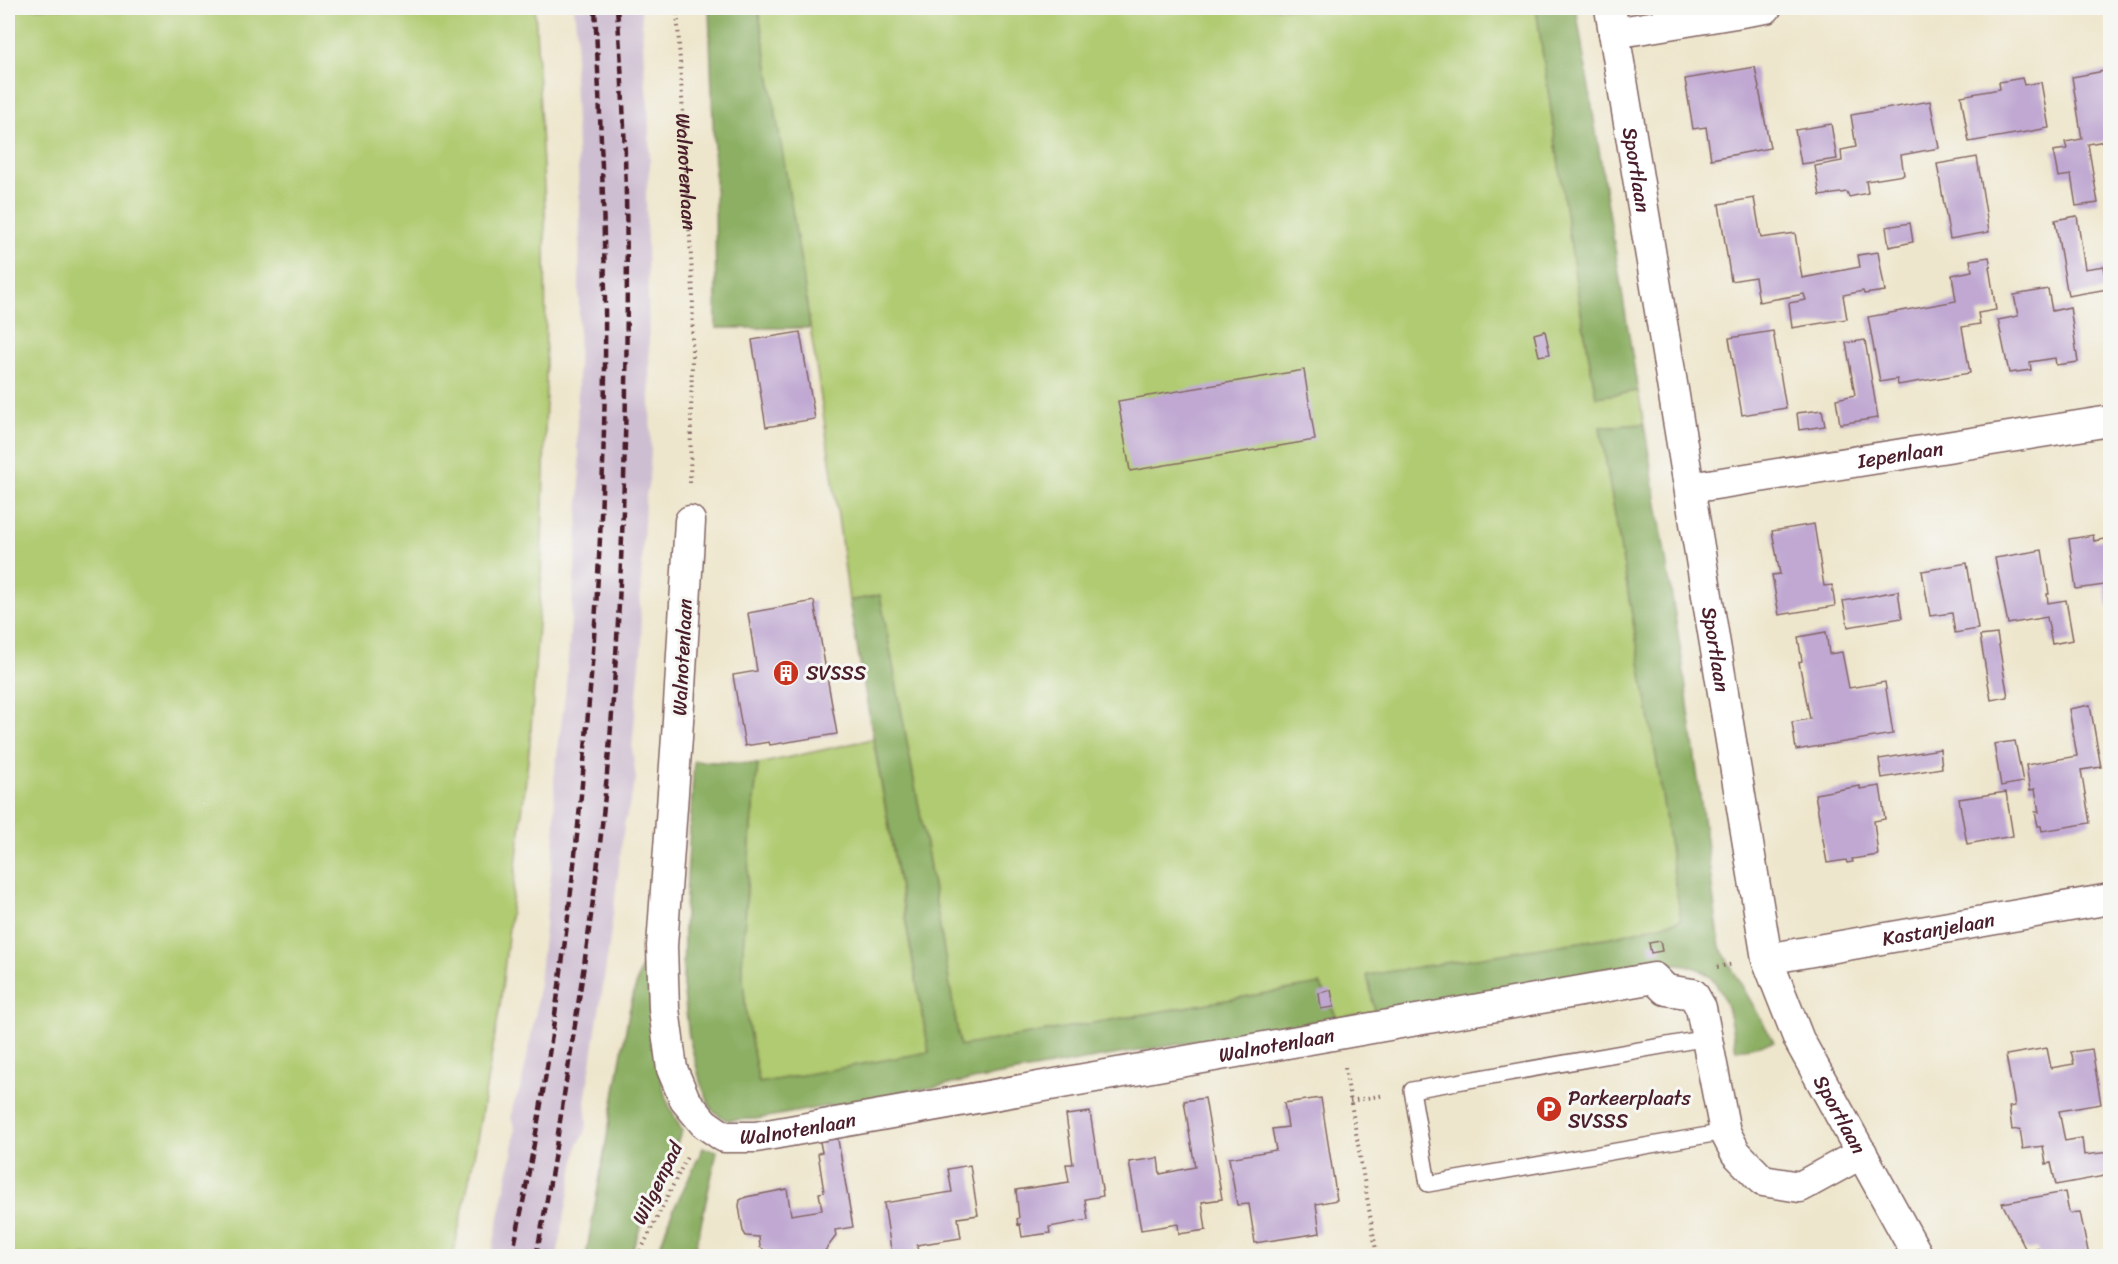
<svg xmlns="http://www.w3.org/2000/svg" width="2118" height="1264" viewBox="0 0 2118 1264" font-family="Sriracha,sans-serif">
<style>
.industrial{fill:#cebed1}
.green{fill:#b0cb71;stroke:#7d754e;stroke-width:1.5}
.forest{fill:#8caf63;stroke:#6b6747;stroke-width:1.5}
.building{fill:#c0a8d2}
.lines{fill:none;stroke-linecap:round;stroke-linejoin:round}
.service-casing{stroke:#836563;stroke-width:18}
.minor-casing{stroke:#836563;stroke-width:33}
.path{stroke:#836563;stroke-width:4;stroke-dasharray:1.5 4.5;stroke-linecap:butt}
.service{stroke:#fff;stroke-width:15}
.minor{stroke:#fff;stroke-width:30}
.rail{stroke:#4a1f2b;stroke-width:4.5;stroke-dasharray:9 4.5;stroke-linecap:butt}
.labels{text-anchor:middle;stroke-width:6;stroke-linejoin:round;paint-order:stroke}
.street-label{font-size:20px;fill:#4a1f2b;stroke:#f6f6f2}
.poi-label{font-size:20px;fill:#4a1f2b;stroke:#f6f6f2;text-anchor:start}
</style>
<rect width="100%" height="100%" fill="#f6f6f2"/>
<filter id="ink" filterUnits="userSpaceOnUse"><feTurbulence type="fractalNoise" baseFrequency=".0167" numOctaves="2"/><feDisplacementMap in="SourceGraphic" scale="12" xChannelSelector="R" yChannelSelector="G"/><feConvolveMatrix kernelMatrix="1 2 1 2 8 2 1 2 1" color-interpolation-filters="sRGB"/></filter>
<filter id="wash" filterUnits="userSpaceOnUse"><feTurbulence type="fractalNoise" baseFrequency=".008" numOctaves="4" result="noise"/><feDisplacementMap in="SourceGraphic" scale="24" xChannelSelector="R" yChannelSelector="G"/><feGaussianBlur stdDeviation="1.35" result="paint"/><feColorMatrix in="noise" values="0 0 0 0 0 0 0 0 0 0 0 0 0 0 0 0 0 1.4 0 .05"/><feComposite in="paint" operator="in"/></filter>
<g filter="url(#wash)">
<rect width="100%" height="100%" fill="#eee6cc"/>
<path class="industrial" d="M 574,8 L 641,8 L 645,79 L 648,104 L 650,165 L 646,193 L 651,452 L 649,480 L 645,501 L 640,605 L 642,642 L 632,748 L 636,779 L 624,825 L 609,946 L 585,1102 L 587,1124 L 584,1135 L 578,1144 L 557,1256 L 491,1256 L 512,1155 L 515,1128 L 511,1118 L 513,1105 L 521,1087 L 536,1011 L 555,834 L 554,778 L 565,696 L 577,541 L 580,479 L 579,453 L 577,448 L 580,217 L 574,77 L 577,35 Z"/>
<path class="green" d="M 8,8 L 535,8 L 545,210 L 546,397 L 541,579 L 530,743 L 500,1006 L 475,1151 L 453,1256 L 8,1256 Z
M 758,8 L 1536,8 L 1578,295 L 1596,397 L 1638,391 L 1644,424 L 1600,427 L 1657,762 L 1681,920 L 1612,937 L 1368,975 L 1375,1012 L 1337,1018 L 1320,984 L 960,1046 L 928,856 L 880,596 L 849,601 C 824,402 791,205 758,8 Z
M 873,739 L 929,1052 L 759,1083 L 746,1014 L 742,965 L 751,827 L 758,764 Z"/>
<path class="forest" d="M 709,8 L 758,8 L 803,274 L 810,328 L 716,328 L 715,177 Z
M 1536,8 L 1576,8 L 1638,391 L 1596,397 L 1578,295 Z
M 1644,424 L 1682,659 L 1720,947 L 1774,1042 L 1736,1050 C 1730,1021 1728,981 1696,968 C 1674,959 1646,968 1623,971 C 1540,982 1458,998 1375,1012 L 1367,975 L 1612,937 L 1681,920 L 1657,762 L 1600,427 Z
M 880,595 L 928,856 L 960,1046 L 1320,984 L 1337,1018 L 1083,1060 L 756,1119 L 726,1120 L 712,1110 L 701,1084 L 689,1037 L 683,985 L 684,930 L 694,761 L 758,764 L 751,827 L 742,965 L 746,1014 L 759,1083 L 929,1052 L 849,601 Z
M 646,948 L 656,1056 L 666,1099 L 682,1131 L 645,1215 L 630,1256 L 586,1256 L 629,1012 Z
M 703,1148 L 717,1151 L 694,1256 L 657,1256 L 670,1217 Z"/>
<g id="blocks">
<path class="building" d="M 1755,67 L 1770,148 L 1711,159 L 1706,127 L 1693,129 L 1685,79 Z
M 2110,70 L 2110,140 L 2088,144 L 2098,203 L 2076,206 L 2071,175 L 2058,177 L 2053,151 L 2067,149 L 2065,142 L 2082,139 L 2072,77 Z
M 2022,78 L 2024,85 L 2041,82 L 2049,128 L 1969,142 L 1961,96 L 2000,89 L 1999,82 Z
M 1930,101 L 1939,148 L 1901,155 L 1904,175 L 1866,181 L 1868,193 L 1849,197 L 1847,192 L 1820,196 L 1815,166 L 1842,161 L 1841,150 L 1856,147 L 1851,115 Z
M 1831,124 L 1837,159 L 1801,164 L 1795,130 Z
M 1977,157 L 1989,232 L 1950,239 L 1937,164 Z
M 1754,198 L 1761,238 L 1795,233 L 1802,278 L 1860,267 L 1858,255 L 1878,252 L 1885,291 L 1864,294 L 1863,291 L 1843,295 L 1847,319 L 1792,328 L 1789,303 L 1806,300 L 1804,294 L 1759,302 L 1755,277 L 1731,281 L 1719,204 Z
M 2077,216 L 2085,269 L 2104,266 L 2108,289 L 2068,296 L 2055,220 Z
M 1910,223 L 1913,242 L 1889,247 L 1886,227 Z
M 1989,257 L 1991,267 L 1989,267 L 1996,310 L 1978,313 L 1980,324 L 1962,327 L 1970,373 L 1898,385 L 1897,379 L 1880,382 L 1868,317 L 1956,301 L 1952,275 L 1972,271 L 1970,260 Z
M 2048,289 L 2052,311 L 2070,307 L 2078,362 L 2056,365 L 2055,358 L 2030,362 L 2031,370 L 2009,373 L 1998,320 L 2018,316 L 2014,295 Z
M 1545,331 L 1550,354 L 1539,356 L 1534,334 Z
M 1773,331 L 1786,408 L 1742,415 L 1729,338 Z
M 800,332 L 815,419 L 766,427 L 752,340 Z
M 1865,340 L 1878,418 L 1840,424 L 1836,399 L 1855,395 L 1846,343 Z
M 1304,370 L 1315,440 L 1130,471 L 1118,401 Z
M 1822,410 L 1825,426 L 1799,430 L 1797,413 Z
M 1814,524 L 1824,586 L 1832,585 L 1835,606 L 1779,615 L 1772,575 L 1780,574 L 1772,531 Z
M 2093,535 L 2094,541 L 2110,538 L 2110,616 L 2104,585 L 2076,589 L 2069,539 Z
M 2042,550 L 2049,594 L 2047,594 L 2048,603 L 2066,600 L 2073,640 L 2052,644 L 2047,617 L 2008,624 L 1995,558 Z
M 1967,563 L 1978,629 L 1955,633 L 1952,613 L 1930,616 L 1922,571 Z
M 1898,591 L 1902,618 L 1848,627 L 1843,601 Z
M 814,601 L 837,734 L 770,745 L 769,742 L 745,746 L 733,675 L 757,671 L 748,613 Z
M 1826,632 L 1829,654 L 1842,652 L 1849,688 L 1885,682 L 1893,734 L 1796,750 L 1792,722 L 1810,719 L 1799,662 L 1802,661 L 1798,637 Z
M 1997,634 L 2008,697 L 1991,700 L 1980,636 Z
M 2090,705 L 2101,767 L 2081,770 L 2090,823 L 2042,831 L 2041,826 L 2038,826 L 2035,812 L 2039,812 L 2035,789 L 2030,790 L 2026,765 L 2077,756 L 2069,709 Z
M 2015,741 L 2023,782 L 2001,786 L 1994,744 Z
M 1940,749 L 1942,768 L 1882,778 L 1879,759 Z
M 1860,786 L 1860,789 L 1880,786 L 1885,819 L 1874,821 L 1878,855 L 1852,859 L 1853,862 L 1847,863 L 1846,860 L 1827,863 L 1815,794 Z
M 2006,792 L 2013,836 L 1967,844 L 1959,799 Z
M 1660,941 L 1662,951 L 1651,953 L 1649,943 Z
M 1331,990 L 1334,1007 L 1321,1009 L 1319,993 Z
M 2047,1048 L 2051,1068 L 2074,1064 L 2071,1052 L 2092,1049 L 2101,1104 L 2059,1111 L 2065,1141 L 2082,1138 L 2084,1155 L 2110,1152 L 2110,1175 L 2056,1185 L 2051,1163 L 2046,1164 L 2043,1146 L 2023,1149 L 2020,1129 L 2012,1130 L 2009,1107 L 2015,1106 L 2006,1055 Z
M 1205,1098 L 1222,1199 L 1202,1202 L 1206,1230 L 1179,1234 L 1178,1224 L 1141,1230 L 1129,1162 L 1158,1158 L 1160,1174 L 1195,1167 L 1184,1101 Z
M 1321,1098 L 1337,1200 L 1316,1204 L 1320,1233 L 1255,1243 L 1249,1204 L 1237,1205 L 1229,1158 L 1276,1150 L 1272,1129 L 1288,1127 L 1284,1103 Z
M 1090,1112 L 1103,1196 L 1085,1199 L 1088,1220 L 1049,1227 L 1050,1233 L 1022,1237 L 1020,1224 L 1018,1225 L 1017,1219 L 1019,1218 L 1016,1190 L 1069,1182 L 1066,1164 L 1073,1164 L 1066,1115 Z
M 837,1134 L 853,1227 L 835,1230 L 836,1236 L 821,1256 L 773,1256 L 760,1247 L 759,1237 L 746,1236 L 743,1231 L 739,1206 L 740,1200 L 746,1197 L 787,1189 L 791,1215 L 822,1210 L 819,1193 L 824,1192 L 818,1153 L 822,1152 L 819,1137 Z
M 970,1165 L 978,1215 L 958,1218 L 961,1238 L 917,1245 L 918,1254 L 892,1256 L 884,1203 L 952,1192 L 948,1169 Z
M 2065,1192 L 2069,1213 L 2080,1212 L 2089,1256 L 2040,1256 L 2038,1248 L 2026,1250 L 2002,1203 Z"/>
</g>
</g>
<g filter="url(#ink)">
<use href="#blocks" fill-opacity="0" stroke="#836563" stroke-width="1.5"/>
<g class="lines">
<g class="service-casing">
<path id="service" d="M 1707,1038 L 1412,1090 L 1428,1184 L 1725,1132"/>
</g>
<g class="minor-casing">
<g id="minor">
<path id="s2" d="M 1610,8 L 1767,959 L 1799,1040 L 1918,1256"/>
<path d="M 1614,33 L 1766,8"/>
<path id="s3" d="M 1690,488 L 2110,421"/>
<path id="s4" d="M 690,521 L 677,737 L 662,946 L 664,1009 L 672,1069 L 685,1100 L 704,1123 L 724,1137 L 756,1137 L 1654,978 L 1666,990 L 1693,994 L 1701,1008 L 1725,1132 L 1736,1153 L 1763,1181 L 1800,1187 L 1862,1153"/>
<path id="s5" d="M 1767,959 L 2110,899"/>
</g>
</g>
<g class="path">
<path id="s1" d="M 677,8 L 693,293 L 690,486"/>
<path d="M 1717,967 L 1734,964"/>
<path d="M 1345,1068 L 1377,1256"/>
<path d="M 1350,1101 L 1385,1095"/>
<path d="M 638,1256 L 688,1155"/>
</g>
<use href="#service" class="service"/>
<use href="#minor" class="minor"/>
<path class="rail" d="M 512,1256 C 550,1078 574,895 588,713 C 598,598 604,483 605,367 C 606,247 601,127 595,8
M 536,1256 C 548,1199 557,1141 566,1082 C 581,987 596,891 605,795 C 618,659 624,522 626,386 C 628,260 627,133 617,8"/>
</g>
</g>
<defs>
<g id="building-disc" transform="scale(1.35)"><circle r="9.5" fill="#c8321e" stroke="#f6f6f2"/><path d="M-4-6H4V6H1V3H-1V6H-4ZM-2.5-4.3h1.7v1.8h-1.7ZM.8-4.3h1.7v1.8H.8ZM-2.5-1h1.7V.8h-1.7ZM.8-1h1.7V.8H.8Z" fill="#fff"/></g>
<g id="parking-disc" transform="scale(1.35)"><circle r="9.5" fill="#c8321e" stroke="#f6f6f2"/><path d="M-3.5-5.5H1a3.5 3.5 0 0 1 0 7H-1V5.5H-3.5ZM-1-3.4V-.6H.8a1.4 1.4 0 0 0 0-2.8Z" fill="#fff"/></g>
</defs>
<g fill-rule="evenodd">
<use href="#building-disc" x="786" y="673"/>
<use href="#parking-disc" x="1549" y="1109"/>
</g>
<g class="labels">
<g class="street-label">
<text dy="7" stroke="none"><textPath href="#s2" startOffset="164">Sportlaan</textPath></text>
<text dy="7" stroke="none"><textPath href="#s1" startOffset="164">Walnotenlaan</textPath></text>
<text dy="7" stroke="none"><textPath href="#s3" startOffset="213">Iepenlaan</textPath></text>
<text dy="7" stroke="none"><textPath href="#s2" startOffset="650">Sportlaan</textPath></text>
<text transform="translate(682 657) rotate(-87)" y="7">Walnotenlaan</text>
<text dy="7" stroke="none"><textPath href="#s5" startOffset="174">Kastanjelaan</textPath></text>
<text dy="7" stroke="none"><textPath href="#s4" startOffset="1198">Walnotenlaan</textPath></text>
<text dy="7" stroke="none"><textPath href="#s2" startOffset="1136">Sportlaan</textPath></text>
<text dy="7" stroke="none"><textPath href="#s4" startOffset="712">Walnotenlaan</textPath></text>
<text transform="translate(657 1183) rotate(-64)" y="7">Wilgenpad</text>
</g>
<g class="poi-label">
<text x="806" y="680">SVSSS</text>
<text x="1568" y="1105">Parkeerplaats<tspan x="1568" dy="23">SVSSS</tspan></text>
</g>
</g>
<rect width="2118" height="1264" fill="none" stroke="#f6f6f2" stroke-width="30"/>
</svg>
